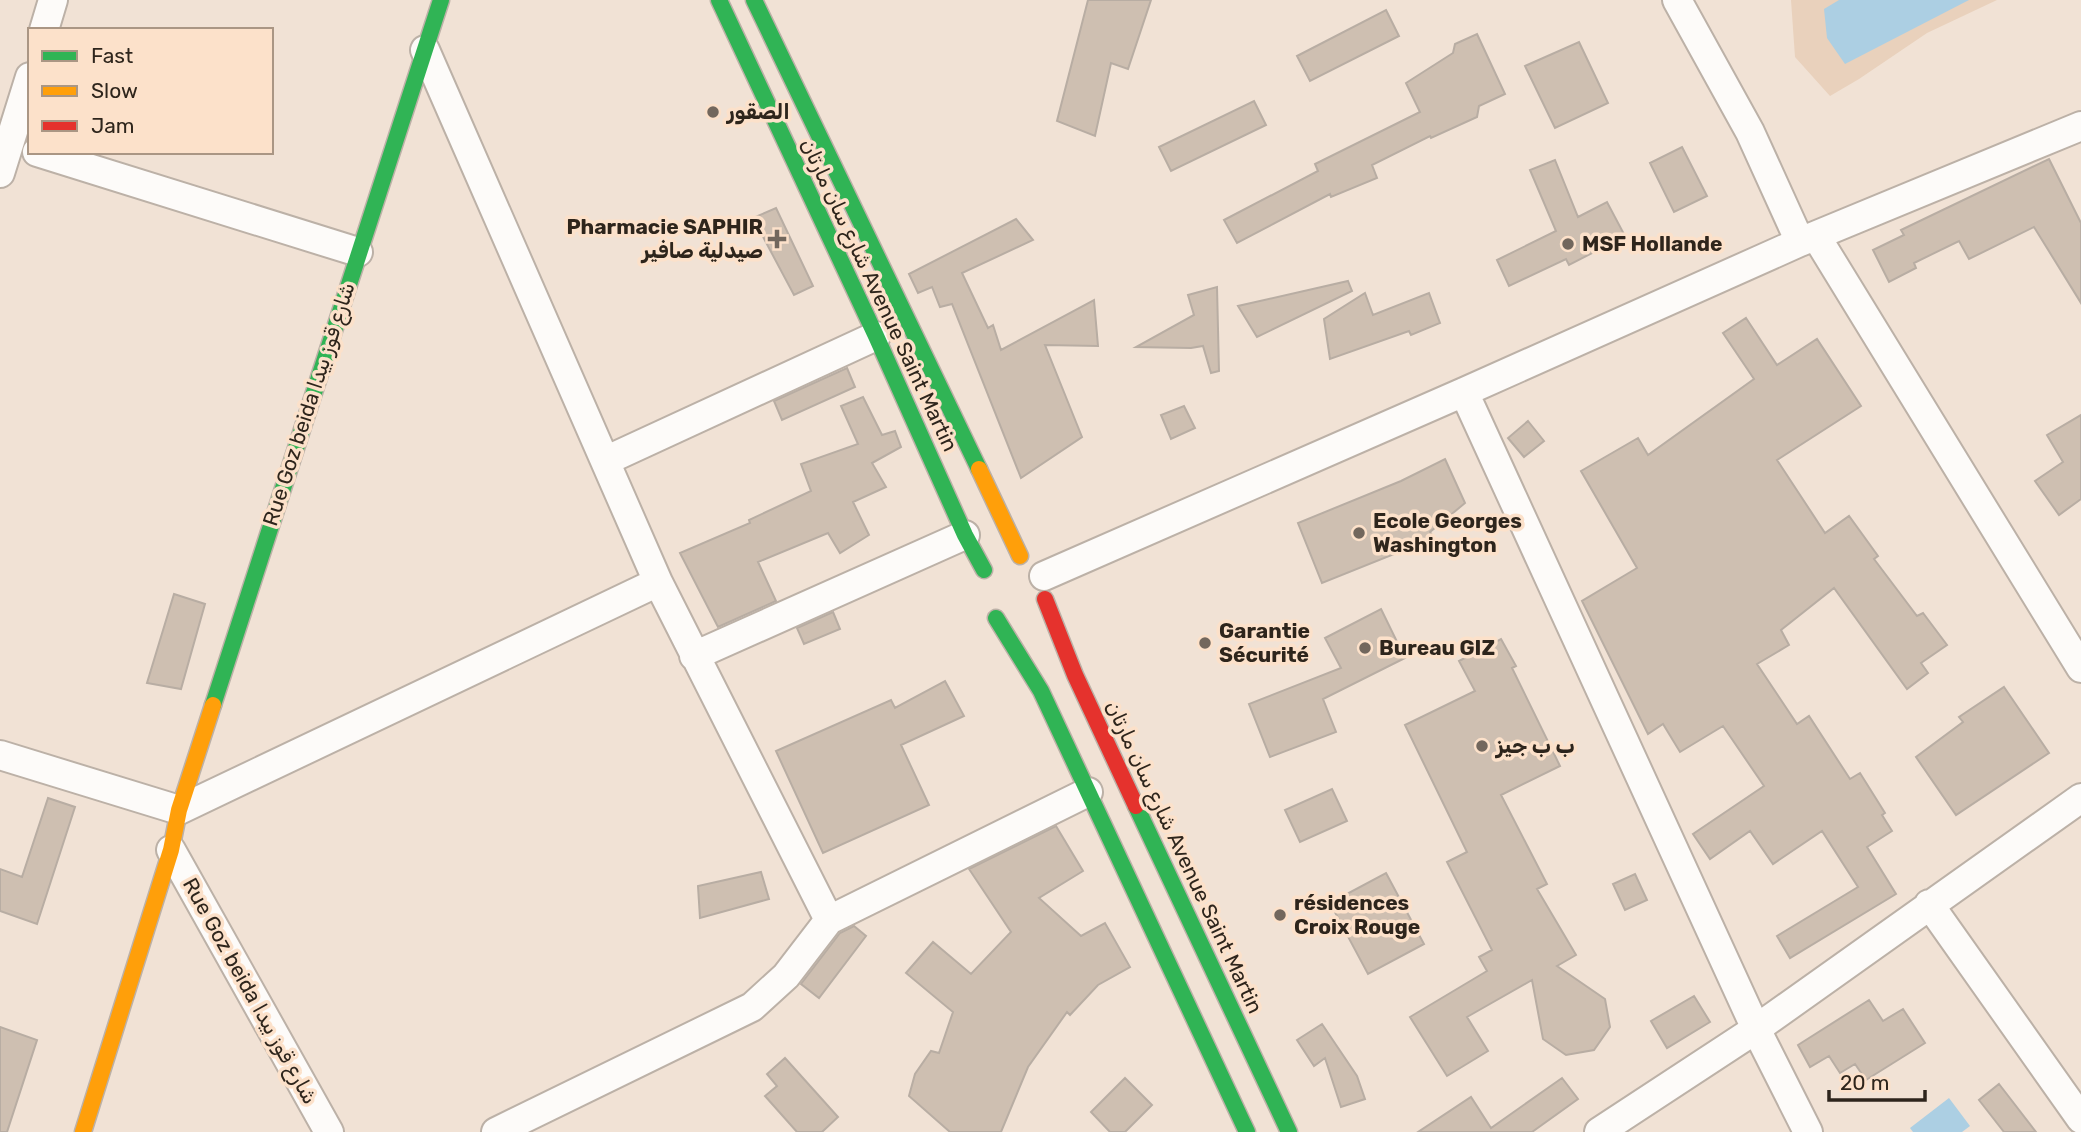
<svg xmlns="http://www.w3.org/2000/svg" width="2081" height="1132" viewBox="0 0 2081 1132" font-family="Rubik,'Noto Sans Arabic',sans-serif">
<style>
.green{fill:#e9d1bc}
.water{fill:#accfe3}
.building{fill:#cebfb1;stroke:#b8ada3;stroke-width:2}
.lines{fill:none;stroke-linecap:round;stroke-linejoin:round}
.street-casing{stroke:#bcb1a7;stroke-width:32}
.fast-casing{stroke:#bcb1a7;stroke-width:19}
.slow-casing{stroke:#bcb1a7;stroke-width:19}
.jam-casing{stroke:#bcb1a7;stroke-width:19}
.street{stroke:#fdfbf9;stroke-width:28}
.fast{stroke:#30b455;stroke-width:16}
.slow{stroke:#ff9f0a;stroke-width:16}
.jam{stroke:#e5322d;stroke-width:16}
.poi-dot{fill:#72675d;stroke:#fce1ca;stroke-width:2.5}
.labels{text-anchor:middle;stroke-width:7;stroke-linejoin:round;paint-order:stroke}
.poi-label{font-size:21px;font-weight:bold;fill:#2e251c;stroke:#fce1ca;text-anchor:start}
.street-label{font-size:21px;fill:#2e251c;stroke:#fce1ca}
</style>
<rect width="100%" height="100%" fill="#f1e2d5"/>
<path class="green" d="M 1791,0 L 1997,0 L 1927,33 L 1859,79 L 1830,96 L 1795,57 Z"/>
<path class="water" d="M 1839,0 L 1969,0 L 1845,64 L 1827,38 L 1824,9 Z
M 1949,1098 L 1970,1126 L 1962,1132 L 1913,1132 L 1910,1128 Z"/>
<path class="building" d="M 1088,0 L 1151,0 L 1128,69 L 1111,63 L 1095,136 L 1057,121 Z
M 1386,10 L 1399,36 L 1310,81 L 1297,56 Z
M 1477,34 L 1505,94 L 1479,106 L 1477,117 L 1431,138 L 1430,136 L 1372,165 L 1377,178 L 1331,197 L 1330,194 L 1237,243 L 1224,220 L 1318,171 L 1315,164 L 1420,112 L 1406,83 L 1453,53 L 1455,44 Z
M 1579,42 L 1608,103 L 1555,128 L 1525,66 Z
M 1254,101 L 1266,125 L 1171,171 L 1159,147 Z
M 1682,147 L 1707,196 L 1674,212 L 1650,163 Z
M 2049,159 L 2081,223 L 2081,303 L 2034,227 L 1969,259 L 1959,241 L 1914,263 L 1916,268 L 1889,282 L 1873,250 L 1904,235 L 1901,230 Z
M 1555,160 L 1578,217 L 1607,202 L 1625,236 L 1569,265 L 1566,259 L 1509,286 L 1497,260 L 1556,231 L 1530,170 Z
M 776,208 L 813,286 L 794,295 L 753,218 Z
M 1016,219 L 1033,240 L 962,273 L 988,328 L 993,325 L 1001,350 L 1094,300 L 1098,346 L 1045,345 L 1082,437 L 1021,478 L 952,304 L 940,307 L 932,287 L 918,293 L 909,274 Z
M 1348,281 L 1352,291 L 1257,337 L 1238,306 Z
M 1217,287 L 1219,371 L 1211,373 L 1203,346 L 1191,348 L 1136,347 L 1194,315 L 1188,295 Z
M 1365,293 L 1373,315 L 1429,293 L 1440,323 L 1411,335 L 1409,331 L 1330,359 L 1324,319 Z
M 1746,318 L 1777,365 L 1817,339 L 1861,406 L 1777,460 L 1825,533 L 1849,516 L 1878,556 L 1874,559 L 1917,616 L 1923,613 L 1947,645 L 1921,663 L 1928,673 L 1907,689 L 1834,588 L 1781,630 L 1789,645 L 1757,664 L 1797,724 L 1809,716 L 1850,779 L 1860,773 L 1885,813 L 1882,815 L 1892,831 L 1867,847 L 1896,894 L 1790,958 L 1777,936 L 1858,887 L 1822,831 L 1773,864 L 1750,831 L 1710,859 L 1693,834 L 1764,786 L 1723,726 L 1680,752 L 1663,724 L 1648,734 L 1582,601 L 1637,568 L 1581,471 L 1638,438 L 1648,455 L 1754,379 L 1723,333 Z
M 847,368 L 855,387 L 782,420 L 774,401 Z
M 863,397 L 882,435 L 895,431 L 901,447 L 872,463 L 886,487 L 853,502 L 869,535 L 840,553 L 828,533 L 758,562 L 776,601 L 718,627 L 680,553 L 750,523 L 749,520 L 811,491 L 801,464 L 858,444 L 841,406 Z
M 1184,406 L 1195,428 L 1171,439 L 1161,415 Z
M 2081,415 L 2081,499 L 2059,515 L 2035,481 L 2063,462 L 2047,435 Z
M 1528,421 L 1544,441 L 1524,457 L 1508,438 Z
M 1445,459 L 1465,503 L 1430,532 L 1434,538 L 1322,583 L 1298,523 L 1401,481 Z
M 174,594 L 205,604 L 181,689 L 147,683 Z
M 1381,609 L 1405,658 L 1323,699 L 1336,732 L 1270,757 L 1249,704 L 1341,668 L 1325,638 Z
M 833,612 L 840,629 L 804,644 L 797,628 Z
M 1501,639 L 1516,666 L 1512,668 L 1560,766 L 1501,795 L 1547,884 L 1537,889 L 1576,955 L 1557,966 L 1605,999 L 1610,1027 L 1594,1050 L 1566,1055 L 1543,1039 L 1532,980 L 1467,1017 L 1488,1051 L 1447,1076 L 1410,1017 L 1487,971 L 1479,957 L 1492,950 L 1447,862 L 1467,852 L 1405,725 L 1475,691 L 1459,661 Z
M 945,681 L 964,716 L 901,745 L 929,805 L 823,853 L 776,751 L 891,700 L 895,708 Z
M 2004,687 L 2049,753 L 1956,815 L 1916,757 L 1963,722 L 1959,717 Z
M 1332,789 L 1347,821 L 1300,842 L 1285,810 Z
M 48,798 L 75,807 L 37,924 L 0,911 L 0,869 L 22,877 Z
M 1056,826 L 1083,871 L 1039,898 L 1081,936 L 1105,923 L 1130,967 L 1098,985 L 1070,1015 L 1067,1012 L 1028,1067 L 1001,1132 L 950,1132 L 909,1096 L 915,1074 L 931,1051 L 939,1053 L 953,1012 L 906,973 L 933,942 L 971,974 L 1011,932 L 969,869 Z
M 761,872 L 769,899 L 700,918 L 698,886 Z
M 1386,873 L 1424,944 L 1368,974 L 1330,903 Z
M 1635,874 L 1647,900 L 1625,910 L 1613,884 Z
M 854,926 L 866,936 L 819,998 L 801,984 L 840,933 Z
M 1694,996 L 1710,1022 L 1667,1048 L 1651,1021 Z
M 1869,1000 L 1883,1021 L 1903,1009 L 1925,1043 L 1866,1080 L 1855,1064 L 1840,1073 L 1829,1056 L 1810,1067 L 1798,1045 Z
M 1322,1024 L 1357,1076 L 1365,1099 L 1341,1107 L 1325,1058 L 1314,1066 L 1297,1040 Z
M 0,1027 L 37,1040 L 7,1132 L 0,1132 Z
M 785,1058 L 838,1117 L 822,1132 L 797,1132 L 765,1096 L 777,1086 L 767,1074 Z
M 1125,1078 L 1152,1105 L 1125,1132 L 1110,1132 L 1091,1112 Z
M 1562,1078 L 1578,1099 L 1532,1132 L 1418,1132 L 1471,1097 L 1491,1128 Z
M 1999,1084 L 2036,1132 L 2004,1132 L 1979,1100 Z"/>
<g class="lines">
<g class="street-casing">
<path id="street" d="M 1677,0 L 1750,132 L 1800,242
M 44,30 L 53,0
M 425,50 L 658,582 L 829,920
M 37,152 L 358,252
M 0,173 L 30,77
M 1816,236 L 2081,668
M 1464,392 L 1756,1029 L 1808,1132
M 605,461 L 876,336
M 1044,576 L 1464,392 L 1800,242 L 2081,126
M 694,656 L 965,535
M 0,755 L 179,810 L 658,582
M 171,850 L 329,1132
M 1929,904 L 2081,1119
M 496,1132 L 752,1007 L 786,976 L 829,920 L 1088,792
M 1599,1132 L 1756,1029 L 2081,798"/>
</g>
<g class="fast-casing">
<path id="fast" d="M 719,0 L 876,336 L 965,535 L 984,570
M 754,0 L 979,469
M 996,618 L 1041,691 L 1247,1132
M 213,705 L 441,0
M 1136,806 L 1289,1132"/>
</g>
<g class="slow-casing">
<path id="slow" d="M 979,469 L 1020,556
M 83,1132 L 171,850 L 179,810 L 213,705"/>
</g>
<g class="jam-casing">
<path id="jam" d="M 1045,599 L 1075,675 L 1136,806"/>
</g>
<use href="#street" class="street"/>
<use href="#fast" class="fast"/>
<use href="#slow" class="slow"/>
<use href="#jam" class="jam"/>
</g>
<g class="poi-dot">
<circle cx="713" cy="112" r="7"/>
<path d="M773.5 228.5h7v7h7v7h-7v7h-7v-7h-7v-7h7z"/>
<circle cx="1568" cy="244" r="7"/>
<circle cx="1359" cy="533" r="7"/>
<circle cx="1205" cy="643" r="7"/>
<circle cx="1365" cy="648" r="7"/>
<circle cx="1482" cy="746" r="7"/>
<circle cx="1280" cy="915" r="7"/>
</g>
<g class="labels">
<g class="poi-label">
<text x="727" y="119">الصقور</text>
<text x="763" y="234" text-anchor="end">Pharmacie SAPHIR<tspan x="763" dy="24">صيدلية صافير</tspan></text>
<text x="1582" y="251">MSF Hollande</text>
<text x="1373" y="528">Ecole Georges<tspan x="1373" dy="24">Washington</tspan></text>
<text x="1219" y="638">Garantie<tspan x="1219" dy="24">Sécurité</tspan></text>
<text x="1379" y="655">Bureau GIZ</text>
<text x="1496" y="753">ب ب جيز</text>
<text x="1294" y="910">résidences<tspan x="1294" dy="24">Croix Rouge</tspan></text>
</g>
<g class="street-label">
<text transform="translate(879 295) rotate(65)" y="7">شارع سان مارتان Avenue Saint Martin</text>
<text transform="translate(309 404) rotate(-72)" y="7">Rue Goz beida شارع قوز بيدا</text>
<text transform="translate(1184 857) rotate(65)" y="7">شارع سان مارتان Avenue Saint Martin</text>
<text transform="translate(250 991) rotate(61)" y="7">Rue Goz beida شارع قوز بيدا</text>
</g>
</g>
<rect x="28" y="28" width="245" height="126" fill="#fce1ca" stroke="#aa9684" stroke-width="2"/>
<rect x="42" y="51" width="35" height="10" fill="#30b455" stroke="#aa9684" stroke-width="2"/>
<text x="91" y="63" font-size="21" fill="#2e251c">Fast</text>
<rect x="42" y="86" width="35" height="10" fill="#ff9f0a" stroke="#aa9684" stroke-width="2"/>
<text x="91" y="98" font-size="21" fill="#2e251c">Slow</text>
<rect x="42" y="121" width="35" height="10" fill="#e5322d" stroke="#aa9684" stroke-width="2"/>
<text x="91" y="133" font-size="21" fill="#2e251c">Jam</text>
<path d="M1829 1090v10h96v-10" fill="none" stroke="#2e251c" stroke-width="3.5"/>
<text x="1840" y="1090" font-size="21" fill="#2e251c" stroke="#fce1ca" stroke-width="5" paint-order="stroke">20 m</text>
</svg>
